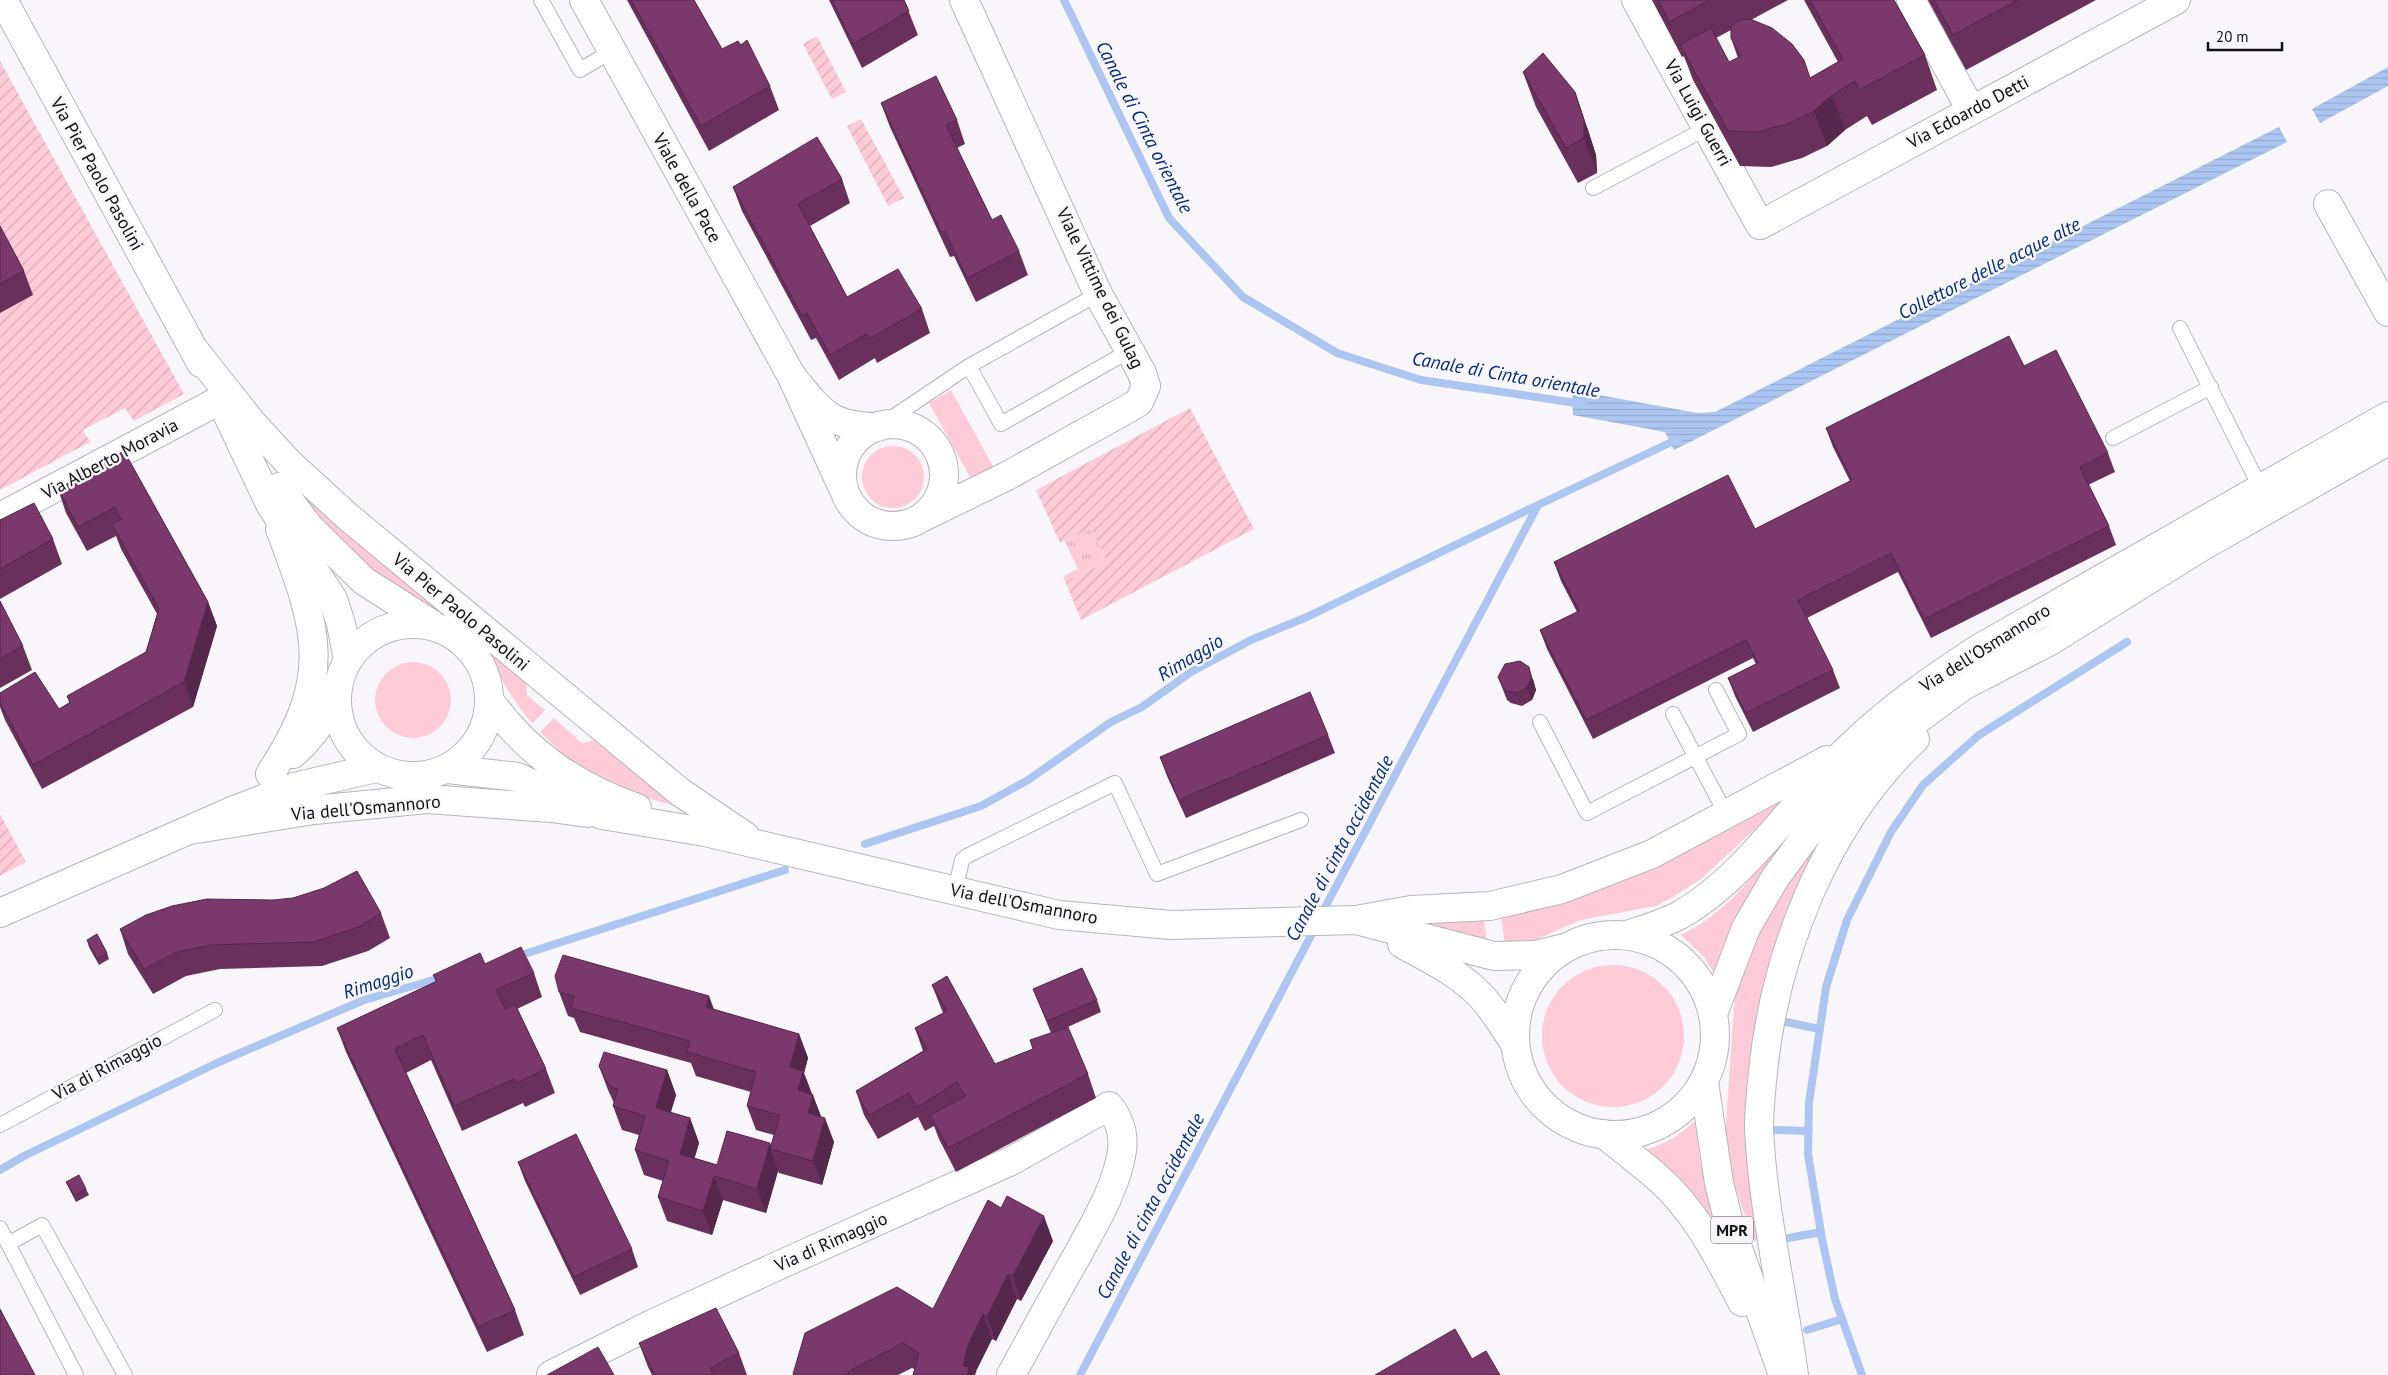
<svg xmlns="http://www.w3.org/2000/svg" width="2388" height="1375" viewBox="0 0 2388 1375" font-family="'PT Sans',sans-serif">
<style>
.grass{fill:#fdcbd7}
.park{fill:url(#park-tufts)}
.garden{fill:url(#garden-furrows)}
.water{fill:url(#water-rules)}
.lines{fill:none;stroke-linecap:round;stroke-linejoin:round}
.stream{stroke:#acc6f1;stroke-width:8}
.lane-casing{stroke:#b7b5b9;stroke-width:16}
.street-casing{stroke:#b7b5b9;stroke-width:30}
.secondary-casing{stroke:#b7b5b9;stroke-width:30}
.primary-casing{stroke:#b7b5b9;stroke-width:30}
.lane{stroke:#fff;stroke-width:14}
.street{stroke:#fff;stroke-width:28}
.secondary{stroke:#fff;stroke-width:28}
.primary{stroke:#fff;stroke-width:28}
.wall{fill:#69305c;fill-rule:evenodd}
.shaded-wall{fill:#55274b}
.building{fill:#7a386b;stroke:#55274b}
.labels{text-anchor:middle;stroke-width:5;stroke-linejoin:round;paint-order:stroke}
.shield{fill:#f8f6fa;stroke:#565557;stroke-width:1}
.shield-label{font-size:16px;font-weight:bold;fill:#111011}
.street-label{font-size:18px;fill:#111011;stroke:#f8f6fa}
.water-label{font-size:19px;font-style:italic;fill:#002c7c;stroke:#f8f6fa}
</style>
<defs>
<pattern id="park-tufts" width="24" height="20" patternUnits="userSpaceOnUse" patternTransform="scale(1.25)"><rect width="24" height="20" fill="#fdcbd7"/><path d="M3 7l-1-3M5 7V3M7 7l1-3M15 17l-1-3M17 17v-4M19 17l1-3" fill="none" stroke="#d8adb8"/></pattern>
<pattern id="garden-furrows" width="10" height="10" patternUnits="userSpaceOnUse" patternTransform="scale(1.25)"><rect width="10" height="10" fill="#fdcbd7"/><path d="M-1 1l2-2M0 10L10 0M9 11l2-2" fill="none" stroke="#d8adb8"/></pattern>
<pattern id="water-rules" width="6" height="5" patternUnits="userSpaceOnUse" patternTransform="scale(1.25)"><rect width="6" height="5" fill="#acc6f1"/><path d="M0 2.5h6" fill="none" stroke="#93a9ce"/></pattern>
</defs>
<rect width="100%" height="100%" fill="#f8f6fa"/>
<path class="grass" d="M 951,390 L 995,470 L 973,482 L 929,403 Z
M862 477a31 31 0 1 1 62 0a31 31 0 1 1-62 0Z
M 309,497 L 525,674 L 527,695 L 545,710 L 534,722 L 532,723 C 517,706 506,688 496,669 C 489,657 483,644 472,635 C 452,617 426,608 403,594 C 364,572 331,536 305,500 Z
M375 700a38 38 0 1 1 76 0a38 38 0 1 1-76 0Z
M 554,718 L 582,743 L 603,738 L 683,808 L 618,790 L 567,758 L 540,732 Z
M 1783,799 L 1781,805 L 1701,879 L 1671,898 L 1656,906 L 1580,920 L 1531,942 L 1505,945 L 1501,917 Z
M 1843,814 L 1780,945 L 1761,1240 L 1754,1241 L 1730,1172 L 1725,1138 L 1735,994 L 1743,962 L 1794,864 Z
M 1787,834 L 1792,838 L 1715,972 L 1713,972 L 1704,957 L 1681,935 C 1727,913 1756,873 1787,834 Z
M 1484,920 L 1487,942 L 1461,936 L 1433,924 Z
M1542 1036a71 71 0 1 1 142 0a71 71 0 1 1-142 0Z
M 1694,1121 L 1696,1122 L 1700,1161 L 1713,1218 L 1709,1224 L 1645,1150 C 1664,1144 1680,1136 1694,1121 Z"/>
<path class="park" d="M 1091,529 L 1107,562 L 1065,581 L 1063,576 L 1078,569 L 1065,541 Z"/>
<path class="garden" d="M 817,36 L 846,92 L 832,99 L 803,44 Z
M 0,61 L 184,394 L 134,421 L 125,408 L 83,430 L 90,442 L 0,490 L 0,313 L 33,295 L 0,234 Z
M 861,119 L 904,198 L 888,206 L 847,126 Z
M 1190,408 L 1254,529 L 1081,620 L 1065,581 L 1107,562 L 1091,529 L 1060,543 L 1036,490 Z
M 0,814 L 26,862 L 0,876 Z"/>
<path class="water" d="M 2388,67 L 2388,86 L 2320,123 L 2312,109 Z
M 2279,127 L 2287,142 L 1674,450 L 1665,432 L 1573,415 L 1572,390 L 1697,413 L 1715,412 Z"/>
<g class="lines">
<path class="stream" d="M 1064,0 L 1169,218 L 1243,297 L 1337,353 L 1421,380 L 1583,404
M 865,844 L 981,806 L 1028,780 L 1111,722 L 1142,707 L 1191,672 L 1251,640 L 1307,617 L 1538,505
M 1321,915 L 1538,505 L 1678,439
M 515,957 L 785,870
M 1786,1022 L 1819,1029
M 1775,1130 L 1809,1131
M 0,1170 L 24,1156 L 219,1062 L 364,1000 L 444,977
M 1783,1239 L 1821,1232
M 1807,1330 L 1842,1319
M 1080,1375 L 1315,928
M 1862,1375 L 1835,1299 L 1822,1239 L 1808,1154 L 1809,1103 L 1826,987 L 1847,920 L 1891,832 L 1923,785 L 1979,735 L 2127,642"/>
<g class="lane-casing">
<path id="lane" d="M 541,0 L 580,70 L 612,51
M 1593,188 L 1707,128
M 1098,294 L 969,366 L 1001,424 L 1129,351
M 2180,328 L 2262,491
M 878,427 L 969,366
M 2113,438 L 2211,387
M 1673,714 L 1727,816
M 1540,722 L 1587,813 L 1739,734 L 1716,690
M 955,892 L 962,860 L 967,856 L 1115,783 L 1157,874 L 1301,820
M 0,1125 L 215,1010
M 0,1228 L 76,1375
M 8,1244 L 42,1225 L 125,1375"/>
</g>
<g class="street-casing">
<path id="street" d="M 584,0 L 791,375
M 1636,0 L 1760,225 L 2176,0
M 1911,0 L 1971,110
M 2328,204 L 2388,312
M842 475a51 51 0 1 1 102 0a51 51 0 1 1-102 0Z
M 842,486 L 791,375 C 820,411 829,427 878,427
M 0,517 L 220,400
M 915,521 L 1007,476 L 1129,408 L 1139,402 L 1146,386 L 1142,373 L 1098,294 L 964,0
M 551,1375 L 652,1324 L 775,1267 L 1011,1161 L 1109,1106 C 1121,1121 1125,1138 1121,1156 C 1115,1190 1094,1224 1078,1254 C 1055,1294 1033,1335 1011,1375"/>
</g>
<g class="secondary-casing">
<path id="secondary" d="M 293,754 C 312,737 325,719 336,696
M 270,774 C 334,676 319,632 280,529
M 190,830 L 314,810 L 427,799 L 551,808 L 588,813
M 0,913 L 232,811 L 294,787 L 376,768
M 1356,920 L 1411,910 L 1490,906 L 1562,889 L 1652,854 L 1827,760
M 1627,935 C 1645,929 1663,924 1680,915 C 1747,877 1793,801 1849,748 C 1888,710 1932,679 1978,649 L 2388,416
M 1713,1014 L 1746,928 L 1775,878 L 1834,798 L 1886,743 L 1963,686 L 2050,641 L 2201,547 L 2388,441
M 1794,1375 C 1783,1293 1763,1212 1759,1129 C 1759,1110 1761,1091 1763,1072 C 1775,952 1826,823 1915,739"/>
</g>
<g class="primary-casing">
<path id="primary" d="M 3,0 L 201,363
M 192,347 L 253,424 L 287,461 L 347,516 L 680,792 L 745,836
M 222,403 L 270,504 L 333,599 L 341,624 L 348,660
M 279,487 L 309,527 L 364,581 L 433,625
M337 700a76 76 0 1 1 152 0a76 76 0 1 1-152 0Z
M 489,700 C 528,754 575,786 637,808
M 448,769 L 517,777 L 602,815 L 705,832 L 1059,915 L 1171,925 L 1356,920 L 1494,956 L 1535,955 L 1564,948
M1515 1035a100 100 0 1 1 200 0a100 100 0 1 1-200 0Z
M 1402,944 C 1428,958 1455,971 1476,991 C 1492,1006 1503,1026 1515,1044
M 1704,1082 L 1719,1183 L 1729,1223 L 1783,1375
M 1604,1134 C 1622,1149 1641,1163 1658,1178 C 1696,1211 1719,1258 1742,1302"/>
</g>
<use href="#lane" class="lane"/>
<use href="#street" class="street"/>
<use href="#secondary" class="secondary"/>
<use href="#primary" class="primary"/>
</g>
<path class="wall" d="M 627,0 L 694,0 L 722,49 L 770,86 L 779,110 L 709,151 Z
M 829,0 L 904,0 L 918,35 L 862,68 Z
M 1652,0 L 1788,0 L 1751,20 L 1810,78 L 1838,62 L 1804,0 L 1894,0 L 1925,55 L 1937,90 L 1872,125 L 1867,116 L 1845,130 L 1827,146 L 1802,158 L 1771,167 L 1740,166 L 1693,80 L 1684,56 L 1682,57 ZM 1731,30 L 1731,38 L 1738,58 L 1729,62 L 1716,38 Z
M 1928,0 L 2096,0 L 1966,70 Z
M 1523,72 L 1587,127 L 1596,155 L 1597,173 L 1578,183 L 1536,107 Z
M 881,103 L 957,120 L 965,144 L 957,148 L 992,220 L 1019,251 L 1028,275 L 976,302 L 954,256 L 950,257 L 890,127 Z
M 842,179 L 850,203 L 810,226 L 847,297 L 922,309 L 930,333 L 877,363 L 875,358 L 839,380 L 816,338 L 811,340 L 742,211 L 733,187 Z
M 0,226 L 24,271 L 33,295 L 0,313 Z
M 2024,366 L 2108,453 L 2115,472 L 2088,485 L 2109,526 L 2116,545 L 1931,638 L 1898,572 L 1807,618 L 1833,670 L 1840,688 L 1753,732 L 1735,696 L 1728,678 L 1756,664 L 1753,658 L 1593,739 L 1547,649 L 1540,630 L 1577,612 L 1561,581 L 1554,562 L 1755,529 L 1850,481 L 1833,447 L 1826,428 Z
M 124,451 L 208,602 L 217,626 L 193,707 L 42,789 L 5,720 L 0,707 L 0,693 L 59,709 L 146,652 L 157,614 L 121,549 L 116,536 L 87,551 L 66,513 L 58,489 Z
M 0,520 L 53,539 L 62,564 L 0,599 Z
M 0,601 L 23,646 L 32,670 L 0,688 Z
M 1498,677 L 1533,679 L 1536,690 L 1532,700 L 1522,706 L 1511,703 L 1507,700 Z
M 1328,735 L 1335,753 L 1186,818 L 1167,776 L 1160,757 Z
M 381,913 L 390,938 L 368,951 L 322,966 L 220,969 L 186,976 L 153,994 L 128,954 L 120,929 Z
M 87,940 L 107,953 L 109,959 L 99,965 L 89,947 Z
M 485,964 L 534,973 L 542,997 L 517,1009 L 546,1069 L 555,1093 L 525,1107 L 523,1103 L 462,1131 L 431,1060 L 406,1073 L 515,1310 L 524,1335 L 487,1352 L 346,1052 L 337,1028 L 436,982 L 433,975 Z
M 932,985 L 995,1064 L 1033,1049 L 1051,1033 L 1033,989 L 1097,1000 L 1101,1012 L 1061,1030 L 1088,1074 L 1096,1098 L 956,1172 L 939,1139 L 934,1126 L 925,1131 L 918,1117 L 878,1139 L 864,1115 L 856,1091 L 923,1051 L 915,1028 L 943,1013 Z
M 559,992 L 714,1010 L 799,1034 L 808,1058 L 804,1073 L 821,1117 L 834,1142 L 822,1185 L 779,1173 L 778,1171 L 766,1213 L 723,1200 L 712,1235 L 667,1221 L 658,1197 L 663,1181 L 644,1175 L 635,1150 L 639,1135 L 622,1130 L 613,1106 L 614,1103 L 608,1090 L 599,1066 L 667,1070 L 676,1095 L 670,1113 L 690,1118 L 699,1143 L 694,1158 L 717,1165 L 771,1146 L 774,1135 L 756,1130 L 747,1106 L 751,1092 L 696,1076 L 691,1063 L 580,1032 L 574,1018 L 568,1016 Z
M 518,1162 L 632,1249 L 638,1267 L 580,1295 L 525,1181 Z
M 66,1182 L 86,1189 L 89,1195 L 76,1202 Z
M 1053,1241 L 1021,1301 L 1017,1299 L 996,1341 L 992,1339 L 977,1369 L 914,1369 L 912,1368 L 898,1375 L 793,1375 L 793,1374 L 933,1309 Z
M 639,1343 L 739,1353 L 747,1375 L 652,1375 L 648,1367 Z"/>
<path class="shaded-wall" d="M 1575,92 L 1587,127 L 1596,155 L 1597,173 L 1584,138 Z
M 1832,95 L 1845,130 L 1827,146 L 1814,111 Z
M 208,602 L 217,626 L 193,707 L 184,682 Z
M 1529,667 L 1536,690 L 1532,700 L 1527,688 Z
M 709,996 L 718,1020 L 706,1007 Z
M 799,1034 L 808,1058 L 804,1073 L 812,1095 L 807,1115 L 790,1067 Z
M 667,1070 L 676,1095 L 665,1133 L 656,1108 Z
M 813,1095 L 822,1119 L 808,1113 Z
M 690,1118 L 699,1143 L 689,1178 L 680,1154 Z
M 825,1118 L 834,1142 L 822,1185 L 813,1161 Z
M 770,1143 L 773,1149 L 770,1149 L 778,1171 L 766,1213 L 757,1189 Z
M 714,1176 L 723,1200 L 712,1235 L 703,1211 Z
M 1044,1216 L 1053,1241 L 1021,1301 L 1013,1276 Z
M 1008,1274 L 1017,1299 L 996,1341 L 987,1317 Z
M 983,1314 L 992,1339 L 977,1369 L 975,1375 L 967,1375 L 963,1366 L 968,1345 Z"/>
<path class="building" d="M 631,0 L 694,0 L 722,49 L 738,41 L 741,45 L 747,40 L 770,86 L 701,126 Z
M 832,0 L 904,0 L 909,11 L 853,44 Z
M 1658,0 L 1710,0 L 1669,22 Z
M 1810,0 L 1894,0 L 1925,55 L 1859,90 L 1855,81 L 1832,95 L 1814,111 L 1790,123 L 1758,132 L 1728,131 L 1680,45 L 1711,28 L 1729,62 L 1741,56 L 1731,38 L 1731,26 L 1739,20 L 1750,19 L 1772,28 L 1792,44 L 1804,60 L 1810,78 L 1843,59 Z
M 1934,0 L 2018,0 L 1953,35 Z
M 1543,53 L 1575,92 L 1584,120 L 1584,138 L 1566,148 L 1523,72 Z
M 936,76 L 957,120 L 946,125 L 992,220 L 1001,215 L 1019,251 L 967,278 L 945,231 L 941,232 L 881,103 Z
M 817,137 L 842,179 L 798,204 L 847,297 L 898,269 L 922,309 L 868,339 L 866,334 L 830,355 L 807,313 L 802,316 L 733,187 Z
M 0,226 L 24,271 L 0,284 Z
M 2009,336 L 2024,366 L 2056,350 L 2108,453 L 2080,467 L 2109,526 L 1924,619 L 1891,553 L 1798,600 L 1833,670 L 1746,713 L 1728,678 L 1758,663 L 1746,640 L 1586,720 L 1540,630 L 1579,611 L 1554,562 L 1728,475 L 1755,529 L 1852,480 L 1826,428 Z
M 124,451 L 208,602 L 184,682 L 33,765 L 0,703 L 0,693 L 35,672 L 59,709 L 70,703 L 67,696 L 146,652 L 159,609 L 112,524 L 121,519 L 115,507 L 78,527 L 58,489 Z
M 34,503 L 53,539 L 0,569 L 0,520 Z
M 0,601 L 23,646 L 0,659 Z
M 1520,661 L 1529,667 L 1531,678 L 1527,688 L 1517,693 L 1506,691 L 1503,687 L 1498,677 L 1505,664 Z
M 1310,692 L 1328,735 L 1179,800 L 1160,757 Z
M 357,871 L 381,913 L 359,927 L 313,942 L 211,945 L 177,952 L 144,969 L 120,929 L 146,915 L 172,906 L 207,899 L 273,900 L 293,898 L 324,888 Z
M 97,934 L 107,953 L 97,959 L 87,940 Z
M 521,947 L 534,973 L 496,990 L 505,1009 L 515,1004 L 546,1069 L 516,1083 L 514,1079 L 454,1106 L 423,1035 L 395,1049 L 515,1310 L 478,1327 L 337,1028 L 437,981 L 433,975 L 480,953 L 485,964 Z
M 563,955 L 709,996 L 706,1007 L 799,1034 L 790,1067 L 803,1071 L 798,1090 L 813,1095 L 808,1113 L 825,1118 L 813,1161 L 770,1149 L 780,1115 L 747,1106 L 756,1072 L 687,1052 L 690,1041 L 571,1008 L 574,996 L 559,992 L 555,976 Z
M 1082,968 L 1097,1000 L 1047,1021 L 1033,989 Z
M 947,976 L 995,1064 L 1033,1049 L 1030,1040 L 1068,1027 L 1088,1074 L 948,1148 L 930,1115 L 966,1096 L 957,1082 L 917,1107 L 909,1093 L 869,1115 L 856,1091 L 927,1049 L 915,1028 L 947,1011 L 932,985 Z
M 604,1052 L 667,1070 L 656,1108 L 690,1118 L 680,1154 L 717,1165 L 727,1131 L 770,1143 L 757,1189 L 714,1176 L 703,1211 L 658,1197 L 669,1161 L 635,1150 L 645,1116 L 613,1106 L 618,1089 L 609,1086 L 599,1066 Z
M 576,1134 L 632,1249 L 574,1277 L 518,1162 Z
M 79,1175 L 86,1189 L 74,1196 L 66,1182 Z
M 1007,1196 L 1044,1216 L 1013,1276 L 1008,1274 L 987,1317 L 983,1314 L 968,1345 L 963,1366 L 969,1367 L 967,1375 L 913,1375 L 919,1353 L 903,1343 L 849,1371 L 848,1375 L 795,1375 L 793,1374 L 805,1333 L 897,1287 L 933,1309 L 988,1200 L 1001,1208 Z
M 716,1308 L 739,1353 L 710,1368 L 713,1375 L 655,1375 L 639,1343 Z
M 0,1309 L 35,1375 L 0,1375 Z
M 1455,1329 L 1472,1359 L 1486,1351 L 1500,1375 L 1375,1375 Z
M 598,1347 L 614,1375 L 547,1375 Z"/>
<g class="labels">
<rect class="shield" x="1711" y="1216.5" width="42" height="27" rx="4"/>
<g class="shield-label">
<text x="1732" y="1236">MPR</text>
</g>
<g class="street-label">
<text transform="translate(1968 112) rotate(-28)" y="6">Via Edoardo Detti</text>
<text transform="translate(1698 113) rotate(61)" y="6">Via Luigi Guerri</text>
<text transform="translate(97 174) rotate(61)" y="6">Via Pier Paolo Pasolini</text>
<text transform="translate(687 188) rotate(61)" y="6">Viale della Pace</text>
<text transform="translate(1100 288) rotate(64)" y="6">Viale Vittime dei Gulag</text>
<text transform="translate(110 459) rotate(-28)" y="6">Via Alberto Moravia</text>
<text transform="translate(461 612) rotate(40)" y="6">Via Pier Paolo Pasolini</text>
<text transform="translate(1985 648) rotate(-32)" y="6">Via dell'Osmannoro</text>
<text transform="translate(366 808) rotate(-5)" y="6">Via dell'Osmannoro</text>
<text transform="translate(1024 904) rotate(11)" y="6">Via dell'Osmannoro</text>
<text transform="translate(107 1067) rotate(-28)" y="6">Via di Rimaggio</text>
<text transform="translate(831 1242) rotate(-24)" y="6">Via di Rimaggio</text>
</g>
<g class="water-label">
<text transform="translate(1145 127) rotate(63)" y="7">Canale di Cinta orientale</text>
<text transform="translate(1989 268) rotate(-27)" y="7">Collettore delle acque alte</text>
<text transform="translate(1506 374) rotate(10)" y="7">Canale di Cinta orientale</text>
<text transform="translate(1190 657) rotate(-31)" y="7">Rimaggio</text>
<text transform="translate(1339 848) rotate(-62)" y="7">Canale di cinta occidentale</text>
<text transform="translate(378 981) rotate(-18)" y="7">Rimaggio</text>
<text transform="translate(1150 1206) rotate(-62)" y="7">Canale di cinta occidentale</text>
</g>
</g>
<path d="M2208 42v8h74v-8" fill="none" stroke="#111011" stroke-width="2.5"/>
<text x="2216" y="42" font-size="15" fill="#111011" stroke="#f8f6fa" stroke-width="4" paint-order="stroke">20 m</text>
</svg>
